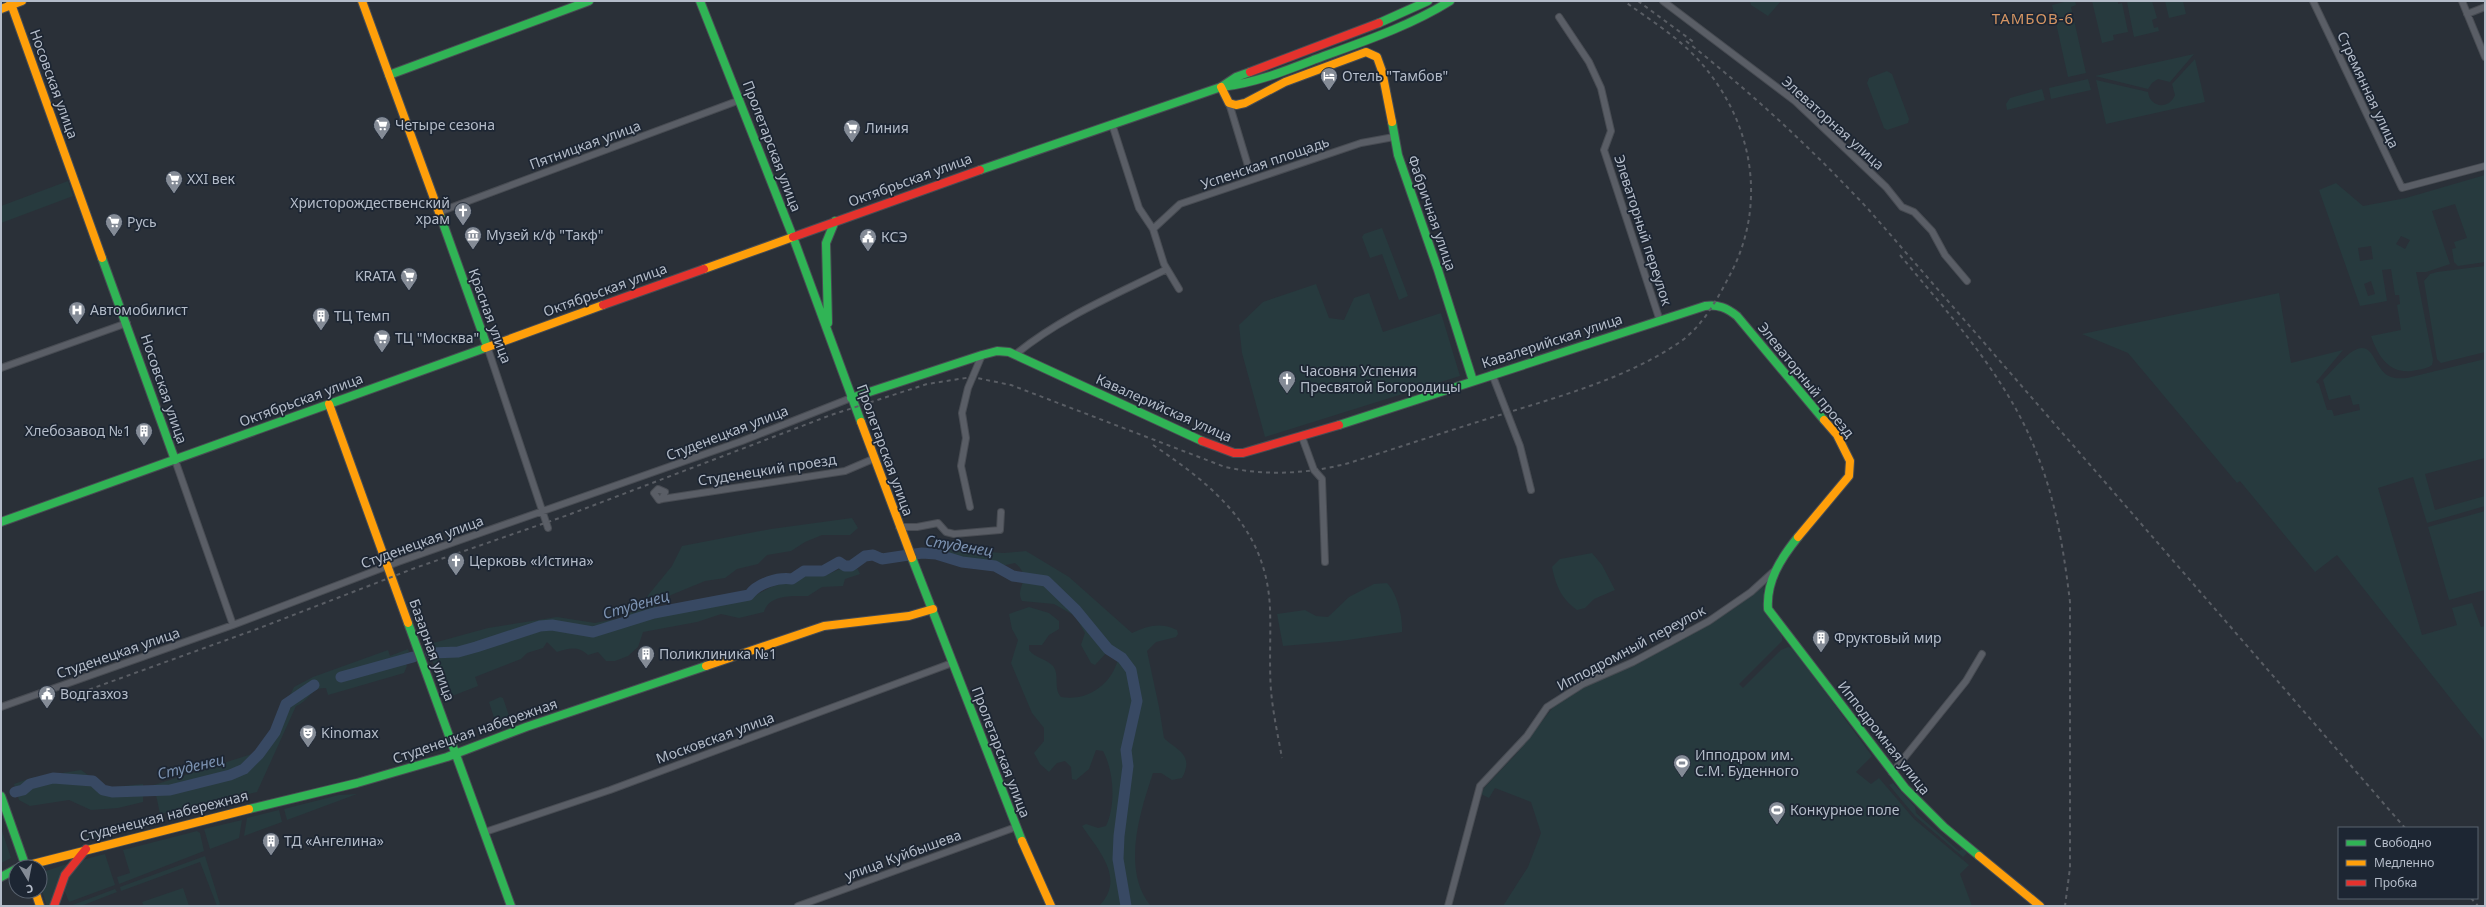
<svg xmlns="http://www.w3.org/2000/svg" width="2486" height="907" viewBox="0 0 2486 907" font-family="'Noto Sans',sans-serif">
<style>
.green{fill:#273a3e;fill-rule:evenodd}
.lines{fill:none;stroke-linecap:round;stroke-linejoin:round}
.river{stroke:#384963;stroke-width:11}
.street-casing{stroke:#484c53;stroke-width:8}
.fast-casing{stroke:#484c53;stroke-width:10}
.slow-casing{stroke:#484c53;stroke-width:10}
.jam-casing{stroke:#484c53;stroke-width:10}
.street{stroke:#5a5e66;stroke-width:6}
.fast{stroke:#30b455;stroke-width:8}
.slow{stroke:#ff9f0a;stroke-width:8}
.jam{stroke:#e5322d;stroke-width:8}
.rail{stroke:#595d64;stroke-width:2;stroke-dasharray:4 4;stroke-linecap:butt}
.labels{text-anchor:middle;stroke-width:3.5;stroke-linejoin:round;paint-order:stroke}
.poi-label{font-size:14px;fill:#b4bcc9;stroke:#1d2633;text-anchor:start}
.street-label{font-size:14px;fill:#b4bcc9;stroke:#1d2633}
.neighbourhood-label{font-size:15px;letter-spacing:1px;fill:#d59563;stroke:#1d2633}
.water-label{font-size:15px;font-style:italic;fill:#7c92b1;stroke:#1d2633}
</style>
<rect width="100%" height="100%" fill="#2a3038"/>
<path class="green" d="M 1750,1 L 1781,1 L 1768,16 L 1751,5 Z
M 2068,1 L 2075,1 L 2076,5 L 2071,7 L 2086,73 L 2068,77 L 2052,5 Z
M 2092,1 L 2118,1 L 2118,4 L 2122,3 L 2128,32 L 2113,35 L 2114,40 L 2102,43 Z
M 2132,1 L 2152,1 L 2157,18 L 2152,20 L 2154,28 L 2158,27 L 2159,31 L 2134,37 L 2127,2 Z
M 2165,1 L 2183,1 L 2186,14 L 2169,18 Z
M 2194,54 L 2170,82 L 2158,79 L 2152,83 L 2148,89 L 2095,76 Z
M 2195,59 L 2205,102 L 2106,124 L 2096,80 L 2148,92 C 2150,108 2169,110 2175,95 L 2172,84 Z
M 1887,71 L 1892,74 L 1909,119 L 1908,123 L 1887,130 L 1884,128 L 1867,83 L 1869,78 Z
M 2088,79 L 2091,90 L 2051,99 L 2049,88 Z
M 2042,89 L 2045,100 L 2007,110 L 2006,104 L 2010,98 Z
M 2485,175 L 2485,262 L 2458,266 L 2454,262 L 2452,249 L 2456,248 L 2454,242 L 2467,238 L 2455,204 L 2432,211 L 2450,264 L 2426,272 L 2416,272 L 2433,360 L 2432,365 C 2428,368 2423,369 2417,370 C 2391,376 2379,359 2371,336 L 2401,330 L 2397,305 L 2400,304 L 2399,295 L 2395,295 L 2391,269 L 2382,270 L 2387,301 L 2360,306 L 2319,190 L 2336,183 L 2363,206 L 2406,198 ZM 2401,236 L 2410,240 L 2405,249 L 2396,244 ZM 2371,246 L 2373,259 L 2360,261 L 2358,248 ZM 2371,281 L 2375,294 L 2368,296 L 2364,284 Z
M 68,181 L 73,196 L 1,223 L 1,206 Z
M 1382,228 L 1408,296 L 1399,300 L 1382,254 L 1370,258 L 1362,237 L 1364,234 Z
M 2485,266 L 2485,352 L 2441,363 L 2437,359 L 2424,281 L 2430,274 L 2437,272 Z
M 1316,284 L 1329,318 L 1344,320 L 1354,298 L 1369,293 L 1383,332 L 1441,313 L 1460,376 L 1265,437 L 1242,353 L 1239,325 L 1263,302 Z
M 2279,293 L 2291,363 L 2343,350 L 2316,382 L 2319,384 L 2327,410 L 2332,410 L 2334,416 L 2360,410 L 2359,404 L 2353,405 L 2350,395 L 2329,400 L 2323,380 C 2331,372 2340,361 2350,353 C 2375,335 2372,370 2391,377 C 2396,379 2402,378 2407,378 L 2485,359 L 2485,458 L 2425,474 L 2435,510 L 2485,496 L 2485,506 L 2427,523 L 2413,477 L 2378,488 L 2422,635 L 2457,625 L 2452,608 L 2472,603 L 2481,627 L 2485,626 L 2485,742 L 2337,555 L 2315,572 L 2240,481 L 2237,483 L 2128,353 L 2082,334 Z
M 2485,511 L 2485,590 L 2449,600 L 2428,527 Z
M 852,518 L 858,528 L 850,535 L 822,535 L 805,542 L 791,551 L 767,555 L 758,564 L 737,569 L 725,578 L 705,581 L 671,595 L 658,604 L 653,610 L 661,616 L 722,602 L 748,599 L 771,587 L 803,576 L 826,575 L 842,568 L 856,566 L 860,574 L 845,579 L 843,586 L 822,587 L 808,596 C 793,596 769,594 764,612 L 739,618 L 721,614 L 697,622 L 643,632 L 638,647 L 628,656 L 615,661 L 606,661 L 598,652 L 588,655 C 578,646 570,648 557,652 L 547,642 L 543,648 L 527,653 L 521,659 L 475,677 L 478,686 L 447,698 L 426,645 L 488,628 L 557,617 L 595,623 L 626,617 L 645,599 L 672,566 L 682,546 L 771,529 Z
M 938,549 L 1004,553 L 1026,551 L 1069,577 L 1132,633 C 1148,626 1160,622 1177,630 L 1178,634 L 1176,637 L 1156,642 L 1147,651 L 1159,707 L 1164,738 C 1176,750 1195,754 1182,778 L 1172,780 L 1161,773 L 1153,773 C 1140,812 1121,870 1151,906 L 1099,906 C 1126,879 1099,851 1082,826 L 1086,824 L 1098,828 L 1106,826 C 1116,805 1114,771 1103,751 L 1096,750 L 1089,769 L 1076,780 L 1072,779 L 1071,767 L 1065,761 L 1057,763 L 1049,772 L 1040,764 L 1034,753 L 1044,741 L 1044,728 L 1032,713 L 1011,663 L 1018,640 L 1012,629 L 1009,614 L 1029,607 L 1049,613 L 1059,621 L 1059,629 L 1049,635 L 1042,645 L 1029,645 L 1029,650 C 1035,658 1047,659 1053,666 C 1060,675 1053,688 1061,697 C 1089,702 1115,682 1119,654 L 1117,651 L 1109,650 L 1095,665 L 1091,663 L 1081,645 L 1085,633 L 1075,616 L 1054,604 L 1022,601 C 1014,587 1034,579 1015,563 L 987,569 L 939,553 Z
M 1592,553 L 1602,565 L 1615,590 L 1594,599 L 1585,608 L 1577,610 C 1561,598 1556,586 1552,567 L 1560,559 Z
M 1387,583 C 1397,593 1403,617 1402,632 L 1341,641 L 1283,646 L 1277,614 L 1305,610 L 1316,616 L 1328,617 L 1349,597 L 1374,584 Z
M 1764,586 L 1763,607 L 1782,636 L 1782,641 L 1739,684 L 1743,688 L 1781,650 L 1788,647 L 1793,648 L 1872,756 L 1856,772 L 1871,784 L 1879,778 L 1914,819 L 1969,865 L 1960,874 L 1972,906 L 1503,906 L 1528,867 L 1541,833 L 1531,802 L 1495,788 L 1489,798 L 1481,794 L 1484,788 L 1517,753 L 1554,706 L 1582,688 L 1696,631 L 1729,612 Z
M 408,649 L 409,652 L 403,656 L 407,666 L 404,673 L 328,695 L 326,688 C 311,687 309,701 296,706 L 257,792 L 160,814 L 154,785 L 252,754 L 274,730 L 294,687 L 313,677 L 388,650 L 390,656 Z
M 500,697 L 503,698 L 512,725 L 498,730 L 489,702 Z
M 81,770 L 106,788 L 143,784 L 143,802 L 118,808 L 91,810 L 69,800 L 30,806 L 19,800 L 14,784 L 31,778 Z
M 1893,783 L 1915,807 L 1916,813 L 1959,851 L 1963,849 L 1967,853 L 1963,857 L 1915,816 L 1889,785 Z
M 357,794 L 287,820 L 284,809 L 339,795 Z
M 279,810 L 282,822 L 244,836 L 247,818 Z
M 242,820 L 239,838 L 210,849 L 204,829 Z
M 143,823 L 140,826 L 89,839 L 86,836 Z
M 1,828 L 11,858 L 1,863 Z
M 197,831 L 200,833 L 204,851 L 119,884 L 117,877 L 130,873 L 123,850 Z
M 105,854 L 115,885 L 69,902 L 63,887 L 78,861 Z
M 205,856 L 220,904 L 217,906 L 200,862 L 121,891 L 120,887 Z
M 70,863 L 60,880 L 51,906 L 47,906 L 40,885 L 40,873 Z
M 183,888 L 189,906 L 144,906 L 142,902 Z
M 115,889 L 117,892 L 81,906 L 70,906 Z"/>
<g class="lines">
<path class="river" d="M 431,653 L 458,652 L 476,647 L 540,626 L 552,625 L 593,632 L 654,613 L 749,595 C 758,583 778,577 792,579 L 804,571 L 823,571 L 839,562 L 845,566 L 851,566 L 865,556 L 873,555 L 882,559 L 922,553 L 936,554 L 962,562 L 995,566 L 1013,576 L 1046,581 L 1076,610 L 1108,649 L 1122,658 L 1131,670 L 1137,701 L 1126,750 L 1128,766 L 1119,836 L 1118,859 L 1126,906
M 341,677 L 413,657
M 15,792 L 23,790 L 30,784 L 53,778 L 93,781 L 103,790 L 112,792 L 170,790 L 230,775 L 244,769 L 259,754 L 275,732 L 286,704 L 314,685"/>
<g class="street-casing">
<path id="street" d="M 1663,1 L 1795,101 L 1886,187 L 1902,207 L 1914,212 L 1932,231 L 1945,255 L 1967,281
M 2313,1 L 2402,188 L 2485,166
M 2462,1 L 2485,57
M 2467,14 L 2485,7
M 1559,17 L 1589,62 L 1601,88 L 1611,131 L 1604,150 L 1660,321
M 1229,103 L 1249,169
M 1112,124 L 1139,208 L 1153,229 L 1164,264 L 1179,289
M 439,212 L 740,100
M 1153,229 L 1180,204 L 1361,143 L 1394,137
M 487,346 L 548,528
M 1016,354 C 1061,317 1115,295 1167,269
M 1,368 L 127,323
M 1492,374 L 1520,446 L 1531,490
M 1302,437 L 1314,470 L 1322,479 L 1325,562
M 175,460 L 233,625
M 662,499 L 665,492 L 658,489 L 654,493 L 659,500 L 662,499 L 845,471 L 873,459
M 970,507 L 961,466 L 966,438 L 962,413 L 968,388 L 982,355
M 899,527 L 917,527 L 938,523 L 946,532 L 954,534 L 1000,530 L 1001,512
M 1,707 L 233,625 L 398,562 L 742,441 L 851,398
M 1892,773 L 1966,681 L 1982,654
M 485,832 L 610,790 L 952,663
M 798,906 L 1016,827
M 1448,906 L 1480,786 L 1527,736 L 1547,707 L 1583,684 L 1633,662 L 1709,621 L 1751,592 L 1773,572"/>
</g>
<g class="fast-casing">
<path id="fast" d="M 700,1 L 793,237 L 861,422
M 1379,23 L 1428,1
M 389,75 L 589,1
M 1222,87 C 1255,83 1285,71 1316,59 C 1362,42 1408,27 1450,1
M 1392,122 L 1398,155 L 1438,270 L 1473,381
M 980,170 L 1221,87 L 1236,77 L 1250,72
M 440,215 L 487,346
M 102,258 L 175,460
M 828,323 L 826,243 L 835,221
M 851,398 L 982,355 L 997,351 L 1009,352 L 1202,441
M 1339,425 L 1705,306 C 1718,304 1727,308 1737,316 L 1824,420
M 1,522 L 485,348
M 1798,537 C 1781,558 1766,581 1768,609 L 1905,788 L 1944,827 L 1979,856
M 912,558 L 1022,841
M 408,623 L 511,906
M 1,796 L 26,867
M 249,809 L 357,783 L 447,757 L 526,727 L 706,666
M 1,877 L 16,869"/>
</g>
<g class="slow-casing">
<path id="slow" d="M 10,1 L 102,258
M 362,1 L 440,215
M 1,9 L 22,1
M 1221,87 L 1229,103 L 1236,105 L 1245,103 L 1285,82 L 1366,52 L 1377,57 L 1382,71 L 1392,122
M 704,269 L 793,237
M 485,348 L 603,305
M 329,404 L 408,623
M 861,422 L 912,558
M 1798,537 L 1849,476 L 1850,461 L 1837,435 L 1824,420
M 706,666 L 824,626 L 909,616 L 933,609
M 1022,841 L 1051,906
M 1979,856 L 2040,906
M 21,867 L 249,809
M 35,891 L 40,906"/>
</g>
<g class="jam-casing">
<path id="jam" d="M 1250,72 L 1379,23
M 793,237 L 980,170
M 603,305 L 704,269
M 1202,441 L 1234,453 L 1243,453 L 1339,425
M 54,906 L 65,875 L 86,849"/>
</g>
<use href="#street" class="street"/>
<use href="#fast" class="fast"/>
<use href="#slow" class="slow"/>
<use href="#jam" class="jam"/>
<path class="rail" d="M 1638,1 L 1695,43
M 1686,41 C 1752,93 1812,149 1869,210 L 2405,828
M 1900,255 C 1951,317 2008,378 2037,454 C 2056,501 2064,552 2070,602 L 2070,868 L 2065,906
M 1153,445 C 1214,486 1267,529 1270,609 C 1271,636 1269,664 1271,691 C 1273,713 1278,736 1282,758
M 74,695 L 257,629 L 415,568 L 568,515 L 831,415 L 927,384 L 972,377 L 1011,385 L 1225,467 C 1266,476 1308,474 1349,463 C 1400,447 1451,430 1503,414 C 1564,395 1627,378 1680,342 C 1704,325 1719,296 1732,271 C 1767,201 1752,122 1702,64 C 1680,38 1650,20 1624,1
M 2471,898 L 2478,906"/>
</g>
<defs>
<g id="hotel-pin" transform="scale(0.9)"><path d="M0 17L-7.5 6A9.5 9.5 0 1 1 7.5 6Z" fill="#848b96" stroke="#1d2633"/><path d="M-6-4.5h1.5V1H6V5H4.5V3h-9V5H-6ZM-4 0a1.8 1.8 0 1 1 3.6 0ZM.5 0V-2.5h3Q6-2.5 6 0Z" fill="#fff"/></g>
<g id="supermarket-pin" transform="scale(0.9)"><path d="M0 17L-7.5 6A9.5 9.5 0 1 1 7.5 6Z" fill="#848b96" stroke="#1d2633"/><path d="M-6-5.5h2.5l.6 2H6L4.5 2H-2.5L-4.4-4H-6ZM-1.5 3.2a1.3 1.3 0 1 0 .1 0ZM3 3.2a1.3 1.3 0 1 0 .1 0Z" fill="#fff"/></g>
<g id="church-pin" transform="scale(0.9)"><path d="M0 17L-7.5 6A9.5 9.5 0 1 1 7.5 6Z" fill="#848b96" stroke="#1d2633"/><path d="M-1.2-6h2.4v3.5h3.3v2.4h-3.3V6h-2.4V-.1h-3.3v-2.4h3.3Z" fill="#fff"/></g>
<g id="museum-pin" transform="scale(0.9)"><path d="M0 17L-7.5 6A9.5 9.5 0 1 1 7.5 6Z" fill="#848b96" stroke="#1d2633"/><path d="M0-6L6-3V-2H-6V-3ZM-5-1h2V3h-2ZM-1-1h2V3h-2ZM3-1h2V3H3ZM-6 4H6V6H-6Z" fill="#fff"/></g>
<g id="civic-pin" transform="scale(0.9)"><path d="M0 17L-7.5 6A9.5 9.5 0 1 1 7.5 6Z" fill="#848b96" stroke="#1d2633"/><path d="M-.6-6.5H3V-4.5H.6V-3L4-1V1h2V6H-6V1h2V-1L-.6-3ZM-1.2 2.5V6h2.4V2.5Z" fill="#fff"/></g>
<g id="hospital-pin" transform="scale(0.9)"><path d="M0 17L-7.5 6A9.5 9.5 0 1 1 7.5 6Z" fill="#848b96" stroke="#1d2633"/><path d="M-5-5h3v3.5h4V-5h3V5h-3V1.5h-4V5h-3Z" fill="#fff"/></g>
<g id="building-pin" transform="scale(0.9)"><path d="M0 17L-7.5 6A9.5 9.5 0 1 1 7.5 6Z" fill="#848b96" stroke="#1d2633"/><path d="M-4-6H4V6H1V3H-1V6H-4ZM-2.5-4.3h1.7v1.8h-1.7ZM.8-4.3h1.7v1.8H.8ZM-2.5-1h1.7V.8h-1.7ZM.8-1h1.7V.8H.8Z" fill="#fff"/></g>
<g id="theatre-pin" transform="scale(0.9)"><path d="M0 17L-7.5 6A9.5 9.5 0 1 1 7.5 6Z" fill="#848b96" stroke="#1d2633"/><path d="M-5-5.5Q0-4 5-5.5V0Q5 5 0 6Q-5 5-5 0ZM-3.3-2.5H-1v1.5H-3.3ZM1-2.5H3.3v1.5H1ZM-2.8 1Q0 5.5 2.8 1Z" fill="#fff"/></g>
<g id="stadium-pin" transform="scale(0.9)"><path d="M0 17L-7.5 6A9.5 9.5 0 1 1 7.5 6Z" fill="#848b96" stroke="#1d2633"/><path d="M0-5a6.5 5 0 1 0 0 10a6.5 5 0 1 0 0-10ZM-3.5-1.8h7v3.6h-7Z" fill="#fff"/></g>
</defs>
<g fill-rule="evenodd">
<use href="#hotel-pin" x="1329" y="76"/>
<use href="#supermarket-pin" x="382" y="125"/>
<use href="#supermarket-pin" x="852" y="128"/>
<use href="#supermarket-pin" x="174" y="179"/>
<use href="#church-pin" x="463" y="211"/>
<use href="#supermarket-pin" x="114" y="222"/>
<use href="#museum-pin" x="473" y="235"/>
<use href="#civic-pin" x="868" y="237"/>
<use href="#supermarket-pin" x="409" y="276"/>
<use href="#hospital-pin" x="77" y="310"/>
<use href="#building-pin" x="321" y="316"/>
<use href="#supermarket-pin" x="382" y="338"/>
<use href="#church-pin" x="1287" y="379"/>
<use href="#building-pin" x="144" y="431"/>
<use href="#church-pin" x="456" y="561"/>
<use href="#building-pin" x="1821" y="638"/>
<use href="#building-pin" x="646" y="654"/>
<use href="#civic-pin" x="47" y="694"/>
<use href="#theatre-pin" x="308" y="733"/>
<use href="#stadium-pin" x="1682" y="763"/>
<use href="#stadium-pin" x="1777" y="810"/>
<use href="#building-pin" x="271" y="841"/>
</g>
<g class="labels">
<g class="poi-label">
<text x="1342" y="81">Отель "Тамбов"</text>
<text x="395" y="130">Четыре сезона</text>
<text x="865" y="133">Линия</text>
<text x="187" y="184">XXI век</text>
<text x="450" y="208" text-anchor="end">Христорождественский<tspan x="450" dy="16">храм</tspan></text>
<text x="127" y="227">Русь</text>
<text x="486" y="240">Музей к/ф "Такф"</text>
<text x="881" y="242">КСЭ</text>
<text x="396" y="281" text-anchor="end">KRATA</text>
<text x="90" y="315">Автомобилист</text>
<text x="334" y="321">ТЦ Темп</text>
<text x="395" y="343">ТЦ "Москва"</text>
<text x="1300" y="376">Часовня Успения<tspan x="1300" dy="16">Пресвятой Богородицы</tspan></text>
<text x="131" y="436" text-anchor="end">Хлебозавод №1</text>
<text x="469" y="566">Церковь «Истина»</text>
<text x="1834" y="643">Фруктовый мир</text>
<text x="659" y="659">Поликлиника №1</text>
<text x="60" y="699">Водгазхоз</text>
<text x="321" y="738">Kinomax</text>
<text x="1695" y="760">Ипподром им.<tspan x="1695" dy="16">С.М. Буденного</tspan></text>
<text x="1790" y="815">Конкурное поле</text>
<text x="284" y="846">ТД «Ангелина»</text>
</g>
<g class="street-label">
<text transform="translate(54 84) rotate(70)" y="5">Носовская улица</text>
<text transform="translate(2368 90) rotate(65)" y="5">Стремянная улица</text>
<text transform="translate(1833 123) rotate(42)" y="5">Элеваторная улица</text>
<text transform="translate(585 145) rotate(-20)" y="5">Пятницкая улица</text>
<text transform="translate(772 146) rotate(69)" y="5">Пролетарская улица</text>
<text transform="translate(1265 163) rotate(-19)" y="5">Успенская площадь</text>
<text transform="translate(910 180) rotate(-20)" y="5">Октябрьская улица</text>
<text transform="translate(1432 213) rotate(71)" y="5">Фабричная улица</text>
<text transform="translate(1643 230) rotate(72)" y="5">Элеваторный переулок</text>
<text transform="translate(605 290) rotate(-20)" y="5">Октябрьская улица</text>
<text transform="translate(490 316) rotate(70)" y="5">Красная улица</text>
<text transform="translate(1552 341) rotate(-18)" y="5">Кавалерийская улица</text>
<text transform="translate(1806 380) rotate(51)" y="5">Элеваторный проезд</text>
<text transform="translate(164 389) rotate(71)" y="5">Носовская улица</text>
<text transform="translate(301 400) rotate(-20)" y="5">Октябрьская улица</text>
<text transform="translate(1164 408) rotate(24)" y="5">Кавалерийская улица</text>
<text transform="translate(727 433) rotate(-21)" y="5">Студенецкая улица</text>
<text transform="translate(885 450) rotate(70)" y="5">Пролетарская улица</text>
<text transform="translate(767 470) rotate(-9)" y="5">Студенецкий проезд</text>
<text transform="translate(422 542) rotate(-20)" y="5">Студенецкая улица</text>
<text transform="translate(1631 648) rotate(-28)" y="5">Ипподромный переулок</text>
<text transform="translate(432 650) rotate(70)" y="5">Базарная улица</text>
<text transform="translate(118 653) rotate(-19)" y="5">Студенецкая улица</text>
<text transform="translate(475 731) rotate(-19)" y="5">Студенецкая набережная</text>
<text transform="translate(715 738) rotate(-20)" y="5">Московская улица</text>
<text transform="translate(1884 738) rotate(52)" y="5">Ипподромная улица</text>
<text transform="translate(1001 752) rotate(69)" y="5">Пролетарская улица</text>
<text transform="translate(164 816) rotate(-14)" y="5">Студенецкая набережная</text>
<text transform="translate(903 855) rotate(-20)" y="5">улица Куйбышева</text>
</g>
<g class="neighbourhood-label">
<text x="2033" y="24">ТАМБОВ-6</text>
</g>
<g class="water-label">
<text transform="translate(959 546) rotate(9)" y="5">Студенец</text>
<text transform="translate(636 605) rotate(-16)" y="5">Студенец</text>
<text transform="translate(191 767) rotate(-13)" y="5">Студенец</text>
</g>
</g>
<rect width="2486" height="907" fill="none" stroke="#b4bcc9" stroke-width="4"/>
<rect x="2338" y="827" width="140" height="72" fill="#1d2633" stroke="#59626f"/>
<rect x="2346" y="840" width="20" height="6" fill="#30b455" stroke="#59626f"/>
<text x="2374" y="847" font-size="12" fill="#b4bcc9">Свободно</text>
<rect x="2346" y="860" width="20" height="6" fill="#ff9f0a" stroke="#59626f"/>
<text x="2374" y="867" font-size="12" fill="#b4bcc9">Медленно</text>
<rect x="2346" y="880" width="20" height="6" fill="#e5322d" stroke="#59626f"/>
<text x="2374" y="887" font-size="12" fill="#b4bcc9">Пробка</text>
<g transform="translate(28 879) rotate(170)"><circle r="19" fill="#1d2633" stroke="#59626f"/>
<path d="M0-3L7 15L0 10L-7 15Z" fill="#848b96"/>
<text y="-6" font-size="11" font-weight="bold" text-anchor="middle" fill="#b4bcc9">С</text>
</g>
</svg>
